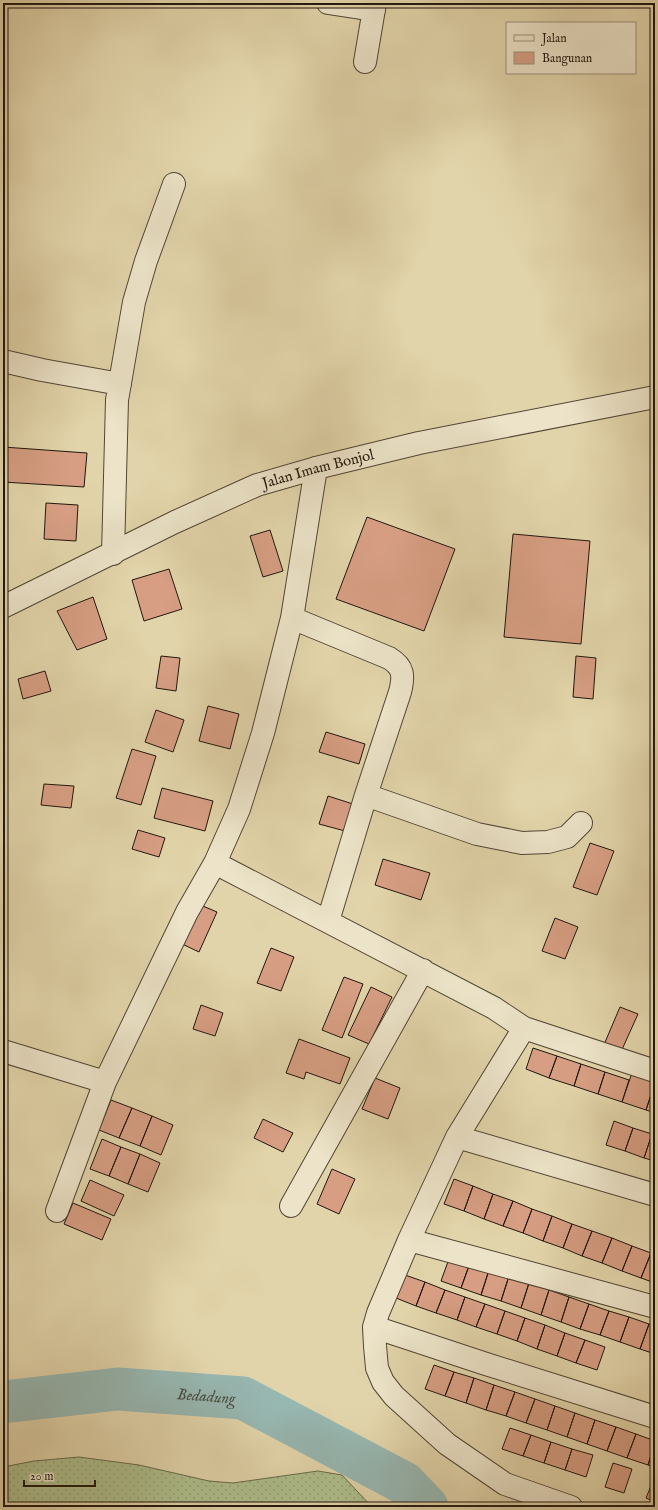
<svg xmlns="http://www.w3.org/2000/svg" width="658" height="1510" viewBox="0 0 658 1510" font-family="'IM FELL English',serif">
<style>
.grass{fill:url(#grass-dots);stroke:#686a4c}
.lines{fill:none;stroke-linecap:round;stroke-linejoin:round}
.river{stroke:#97b7b1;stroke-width:43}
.building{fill:#d79e83;stroke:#21170d}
.minor-casing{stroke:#514634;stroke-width:24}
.tertiary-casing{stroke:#514634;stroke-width:24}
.minor{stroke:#ece3c8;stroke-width:22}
.tertiary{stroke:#ece3c8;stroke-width:22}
.labels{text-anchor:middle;stroke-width:3;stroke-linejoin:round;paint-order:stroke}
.street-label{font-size:15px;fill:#21170d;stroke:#ece3c8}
.water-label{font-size:16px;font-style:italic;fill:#4a4f46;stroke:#ece3c8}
</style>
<defs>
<pattern id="grass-dots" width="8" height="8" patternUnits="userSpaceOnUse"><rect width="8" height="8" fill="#aebe8c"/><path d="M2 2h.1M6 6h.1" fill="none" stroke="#95a378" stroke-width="1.8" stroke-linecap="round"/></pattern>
</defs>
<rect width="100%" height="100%" fill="#e2d4aa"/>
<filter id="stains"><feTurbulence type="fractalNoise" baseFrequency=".005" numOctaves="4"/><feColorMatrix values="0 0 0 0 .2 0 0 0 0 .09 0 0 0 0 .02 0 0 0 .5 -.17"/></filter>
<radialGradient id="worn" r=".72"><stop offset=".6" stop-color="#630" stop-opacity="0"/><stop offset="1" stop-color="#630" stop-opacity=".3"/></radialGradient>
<path class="grass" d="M 79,1457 L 139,1465 L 209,1481 L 233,1483 L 318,1471 L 342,1475 L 372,1507 L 3,1507 L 3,1467 L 34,1461 Z"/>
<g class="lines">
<path class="river" id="s1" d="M 3,1402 L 118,1389 L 243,1398 L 404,1483 L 427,1507"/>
</g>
<path class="building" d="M 3,447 L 87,453 L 84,487 L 3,482 Z
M 46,503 L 78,505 L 76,541 L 44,539 Z
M 367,517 L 455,549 L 424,631 L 336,599 Z
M 270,530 L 283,571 L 263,577 L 250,536 Z
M 513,534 L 590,541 L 581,644 L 504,637 Z
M 169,569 L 182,609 L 144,621 L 132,580 Z
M 93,597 L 107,639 L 77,650 L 57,611 Z
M 161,656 L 180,658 L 176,691 L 156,688 Z
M 576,656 L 596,658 L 593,699 L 573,697 Z
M 45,671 L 51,691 L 23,699 L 18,679 Z
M 208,706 L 239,714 L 230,749 L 199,741 Z
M 156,710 L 184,720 L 173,752 L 145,742 Z
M 326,732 L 365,744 L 359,764 L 319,752 Z
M 132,749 L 156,756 L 141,805 L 116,798 Z
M 44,784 L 74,786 L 71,808 L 41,805 Z
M 162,788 L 213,801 L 205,831 L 154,818 Z
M 328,796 L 353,804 L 345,831 L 319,824 Z
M 138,830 L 165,838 L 159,857 L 132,849 Z
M 590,843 L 614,851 L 597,895 L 573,887 Z
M 383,859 L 430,873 L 421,900 L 375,885 Z
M 198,904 L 217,912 L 199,952 L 180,943 Z
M 555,918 L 578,927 L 565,959 L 542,951 Z
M 271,948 L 294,957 L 281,991 L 257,983 Z
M 344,977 L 363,984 L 342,1038 L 322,1030 Z
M 371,987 L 392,997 L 369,1044 L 348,1035 Z
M 201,1005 L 223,1013 L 215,1036 L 193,1029 Z
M 620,1007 L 638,1014 L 620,1054 L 603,1047 Z
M 299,1039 L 350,1058 L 340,1084 L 306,1072 L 304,1079 L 286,1073 Z
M 533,1048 L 557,1056 L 549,1078 L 526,1069 Z
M 557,1056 L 581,1064 L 574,1086 L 549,1078 Z
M 581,1064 L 605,1072 L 598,1094 L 574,1086 Z
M 634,1067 L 655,1075 L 655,1083 L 646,1110 L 622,1102 Z
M 605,1072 L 629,1080 L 622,1102 L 598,1094 Z
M 375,1078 L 400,1088 L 388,1119 L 362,1109 Z
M 653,1088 L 655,1089 L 655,1113 L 646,1110 Z
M 111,1100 L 132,1108 L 119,1138 L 99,1130 Z
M 132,1108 L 152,1116 L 140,1146 L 119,1138 Z
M 152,1116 L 173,1125 L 161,1155 L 140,1146 Z
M 263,1119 L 293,1133 L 283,1152 L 254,1138 Z
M 614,1121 L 633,1128 L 625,1151 L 606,1145 Z
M 633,1128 L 652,1134 L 644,1158 L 625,1151 Z
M 652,1134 L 655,1135 L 655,1161 L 644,1158 Z
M 102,1139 L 121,1147 L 109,1176 L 90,1169 Z
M 121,1147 L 140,1154 L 128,1184 L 109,1176 Z
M 140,1154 L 160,1163 L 148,1192 L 128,1184 Z
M 332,1169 L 355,1179 L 339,1214 L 317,1204 Z
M 454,1179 L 473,1186 L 464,1211 L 444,1204 Z
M 90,1180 L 124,1195 L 114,1216 L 81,1201 Z
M 473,1186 L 493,1194 L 484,1219 L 464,1211 Z
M 493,1194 L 513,1201 L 503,1226 L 484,1219 Z
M 513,1201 L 532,1209 L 523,1233 L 503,1226 Z
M 73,1203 L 111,1219 L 102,1240 L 64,1224 Z
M 532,1209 L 552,1216 L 543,1241 L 523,1233 Z
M 552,1216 L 572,1224 L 563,1248 L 543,1241 Z
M 572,1224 L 592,1231 L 582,1256 L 563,1248 Z
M 592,1231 L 612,1238 L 602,1263 L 582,1256 Z
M 612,1238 L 632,1246 L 622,1271 L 602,1263 Z
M 632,1246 L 651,1253 L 641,1278 L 622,1271 Z
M 651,1253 L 655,1255 L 655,1283 L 641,1278 Z
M 450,1256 L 470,1263 L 461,1288 L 441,1281 Z
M 470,1263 L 489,1270 L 481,1295 L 461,1288 Z
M 489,1270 L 509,1276 L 501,1301 L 481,1295 Z
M 405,1275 L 425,1282 L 416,1306 L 396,1298 Z
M 509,1276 L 529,1283 L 521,1308 L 501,1301 Z
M 425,1282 L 445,1290 L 436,1313 L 416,1306 Z
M 529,1283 L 549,1290 L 541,1315 L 521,1308 Z
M 445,1290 L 465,1297 L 457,1320 L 436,1313 Z
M 549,1290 L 569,1297 L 561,1322 L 541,1315 Z
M 465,1297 L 485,1304 L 476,1327 L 457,1320 Z
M 569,1297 L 589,1304 L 580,1329 L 561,1322 Z
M 485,1304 L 505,1311 L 497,1334 L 476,1327 Z
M 589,1304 L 609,1311 L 600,1335 L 580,1329 Z
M 505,1311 L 525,1318 L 517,1341 L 497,1334 Z
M 609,1311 L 629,1317 L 620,1342 L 600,1335 Z
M 629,1317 L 649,1324 L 640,1349 L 620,1342 Z
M 525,1318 L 545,1325 L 537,1349 L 517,1341 Z
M 649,1324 L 655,1326 L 655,1354 L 640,1349 Z
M 545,1325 L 565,1333 L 557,1356 L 537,1349 Z
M 565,1333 L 585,1340 L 576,1363 L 557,1356 Z
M 585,1340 L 605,1347 L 597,1370 L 576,1363 Z
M 434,1365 L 454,1372 L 445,1396 L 425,1389 Z
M 454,1372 L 474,1378 L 466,1403 L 445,1396 Z
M 474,1378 L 494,1385 L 486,1410 L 466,1403 Z
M 494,1385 L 515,1392 L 506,1416 L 486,1410 Z
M 515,1392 L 535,1399 L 526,1423 L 506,1416 Z
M 535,1399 L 555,1406 L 547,1430 L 526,1423 Z
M 555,1406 L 575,1413 L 567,1437 L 547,1430 Z
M 575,1413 L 595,1420 L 587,1444 L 567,1437 Z
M 595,1420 L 616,1427 L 607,1451 L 587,1444 Z
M 616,1427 L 636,1434 L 627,1458 L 607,1451 Z
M 510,1428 L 531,1435 L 523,1456 L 502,1449 Z
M 636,1434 L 655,1441 L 648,1465 L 627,1458 Z
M 531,1435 L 551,1442 L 544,1463 L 523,1456 Z
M 551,1442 L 572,1449 L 565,1470 L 544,1463 Z
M 655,1444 L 655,1468 L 648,1465 Z
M 572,1449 L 593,1455 L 586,1477 L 565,1470 Z
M 613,1463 L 632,1469 L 624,1493 L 605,1487 Z
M 653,1481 L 655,1482 L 655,1502 L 646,1498 Z"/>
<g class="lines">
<g class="minor-casing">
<path id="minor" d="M 328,3 L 374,10
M 365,62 L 375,3
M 3,361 L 42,370 L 120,384
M 113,554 L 117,400 L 134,302 L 146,261 L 174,184
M 292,618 L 389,658 C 404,667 404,676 400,692 L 366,795 L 328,921
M 366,795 L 477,834 L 522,843 L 548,842 L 567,837 L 581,823
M 215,863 L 494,1008 L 524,1028 L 655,1071
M 524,1028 L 457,1137 L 409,1240 L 378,1313 L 374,1327 L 375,1346 L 377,1368 L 383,1382 L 394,1396 L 447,1444 L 505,1484 L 571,1507
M 3,1051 L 105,1082 L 187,912 L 215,863 L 239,809 L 263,733 L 292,618 L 316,468
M 457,1137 L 655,1195
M 291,1206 L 423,970
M 57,1211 L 105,1082
M 409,1240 L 655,1307
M 374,1327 L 486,1364 L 655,1417"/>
</g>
<g class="tertiary-casing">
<g id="tertiary">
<path id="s2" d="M 3,607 L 175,522 L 257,485 L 316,468 L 419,443 L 655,397"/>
</g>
</g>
<use href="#minor" class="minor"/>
<use href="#tertiary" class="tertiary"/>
</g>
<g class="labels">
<g class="street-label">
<text dy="5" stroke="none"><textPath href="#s2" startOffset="345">Jalan Imam Bonjol</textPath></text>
</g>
<g class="water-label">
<text dy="6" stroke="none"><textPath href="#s1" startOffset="204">Bedadung</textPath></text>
</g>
</g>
<rect width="658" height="1510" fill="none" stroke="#e2d4aa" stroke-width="16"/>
<rect x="4" y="4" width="650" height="1502" fill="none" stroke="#21170d" stroke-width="2"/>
<rect x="8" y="8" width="642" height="1494" fill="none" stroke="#21170d"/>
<rect x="506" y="22" width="130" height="52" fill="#ece3c8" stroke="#9b917d"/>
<rect x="514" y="35" width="20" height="6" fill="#ece3c8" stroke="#9b917d"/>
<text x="542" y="42" font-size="12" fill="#21170d">Jalan</text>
<rect x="514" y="52" width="20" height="12" fill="#d79e83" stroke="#9b917d"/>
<text x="542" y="62" font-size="12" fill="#21170d">Bangunan</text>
<path d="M24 1480v6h71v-6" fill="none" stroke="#21170d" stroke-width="2"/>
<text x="30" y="1480" font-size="12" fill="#21170d" stroke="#ece3c8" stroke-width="3" paint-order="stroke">20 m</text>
<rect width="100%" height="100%" filter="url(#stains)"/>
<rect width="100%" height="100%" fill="url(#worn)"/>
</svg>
